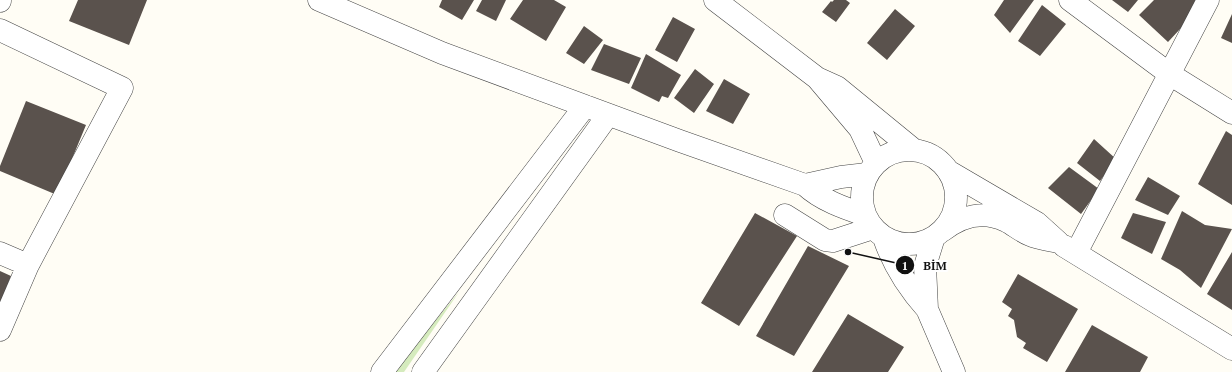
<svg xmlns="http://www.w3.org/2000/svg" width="1232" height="372" viewBox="0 0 1232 372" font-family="'PT Serif',serif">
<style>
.green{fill:#d5ebbd}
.building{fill:#5a524d}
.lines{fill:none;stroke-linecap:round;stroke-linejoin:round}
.minor-casing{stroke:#444;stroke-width:23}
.minor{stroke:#fff;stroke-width:22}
.leader{fill:none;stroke:#111;stroke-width:1.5}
.callout-dot{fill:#111;stroke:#fff;stroke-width:1.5}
.mark-label{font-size:12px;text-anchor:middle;font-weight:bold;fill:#fff}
.callout-label{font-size:12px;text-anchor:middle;font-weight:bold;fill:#111;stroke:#fff;stroke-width:4;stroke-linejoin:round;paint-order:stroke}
</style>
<rect width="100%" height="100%" fill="#fffdf5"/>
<path class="green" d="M 459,292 L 404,372 L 393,372 Z"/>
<path class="building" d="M 78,0 L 147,0 L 129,45 L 69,21 Z
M 442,0 L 474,0 L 462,20 L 439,7 Z
M 482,0 L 506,0 L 496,21 L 476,11 Z
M 523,0 L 554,0 L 566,7 L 546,41 L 510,19 Z
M 834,0 L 846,0 L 850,3 L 836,22 L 822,12 L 831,1 L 832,2 Z
M 1004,0 L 1034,0 L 1010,33 L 994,15 Z
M 1112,0 L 1138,0 L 1128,12 Z
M 1154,0 L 1207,0 L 1168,42 L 1139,15 Z
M 1042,5 L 1066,24 L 1040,56 L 1018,41 Z
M 895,9 L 915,26 L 887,60 L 867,43 Z
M 1232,14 L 1232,43 L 1221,38 Z
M 673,17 L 695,29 L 677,62 L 655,50 Z
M 584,26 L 603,40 L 584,64 L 566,53 Z
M 604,44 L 641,58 L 629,84 L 591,70 Z
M 646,54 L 681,75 L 668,98 L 662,96 L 659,102 L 631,88 Z
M 695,69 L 714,84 L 694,113 L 674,98 Z
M 724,79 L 750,94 L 733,124 L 706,111 Z
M 26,101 L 86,125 L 57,195 L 0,171 L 0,166 Z
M 1226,131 L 1232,135 L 1232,205 L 1198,184 Z
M 1094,139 L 1116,159 L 1100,181 L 1077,163 Z
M 1069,167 L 1099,189 L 1081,214 L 1048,188 Z
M 1148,177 L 1180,196 L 1168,215 L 1135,200 Z
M 1182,211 L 1205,225 L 1232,229 L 1201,288 L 1180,270 L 1161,259 Z
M 755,213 L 797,236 L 739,326 L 701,303 Z
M 1133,213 L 1166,222 L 1152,254 L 1121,238 Z
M 808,246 L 849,266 L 794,356 L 756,336 Z
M 1232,252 L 1232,310 L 1207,294 Z
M 0,271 L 11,276 L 0,304 Z
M 1018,274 L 1078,309 L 1047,362 L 1023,348 L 1026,343 L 1017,337 L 1014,320 L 1008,316 L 1012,309 L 1002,302 Z
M 848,314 L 904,347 L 888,372 L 812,372 Z
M 1092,325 L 1148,357 L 1140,372 L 1065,372 Z"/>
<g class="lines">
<g class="minor-casing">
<path id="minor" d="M 319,0 L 442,53 L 680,141 L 805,185
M 715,0 L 817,78
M 1070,0 L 1171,75 L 1232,113
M 0,1 L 0,0
M 0,30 L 122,88 L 28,265 L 0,330
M862 197a47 47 0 1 1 94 0a47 47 0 1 1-94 0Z
M 876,163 L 860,129 L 817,78 L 837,87 L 914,150
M 785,215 L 825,240 L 833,241 L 873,228
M 865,215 C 844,208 821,200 805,185 L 841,177 L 867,174
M 942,231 C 961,216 984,210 1006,221 C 1014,225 1022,232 1030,235 C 1039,239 1049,240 1058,242 L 1037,223 L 948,171
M 884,238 C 893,264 908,288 927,309 L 925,266 L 934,237
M 1064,246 L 1232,349
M 0,253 L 28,265
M 1076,253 L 1208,0
M 927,309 L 954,372
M 382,372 L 585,106
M 423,372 L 608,115"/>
</g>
<use href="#minor" class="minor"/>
</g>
<path class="leader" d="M848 252L905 265"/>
<g class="callout-dot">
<circle cx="848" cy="252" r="4"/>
<circle cx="905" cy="265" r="10"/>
</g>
<g class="mark-label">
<text x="905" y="270">1</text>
</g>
<g class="callout-label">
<text x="935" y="270">BİM</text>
</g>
</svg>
